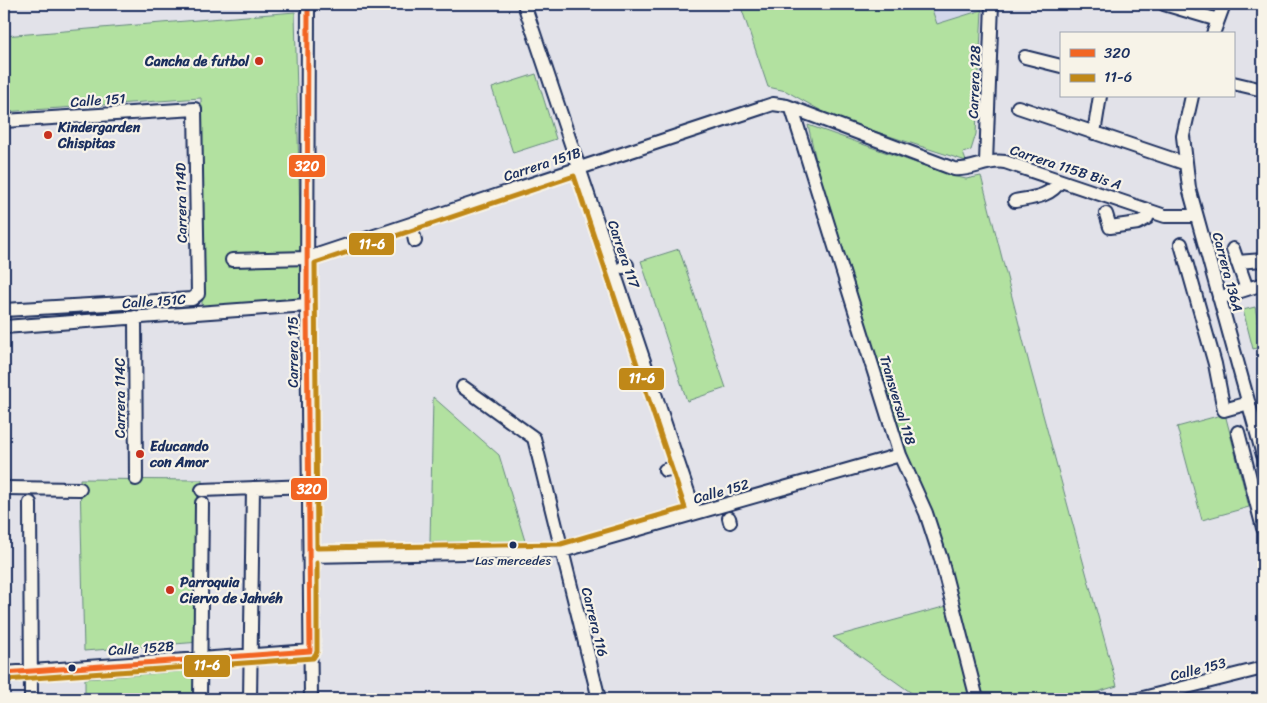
<svg xmlns="http://www.w3.org/2000/svg" width="1267" height="703" viewBox="0 0 1267 703" font-family="Sriracha,sans-serif">
<style>
.built{fill:#d3d7ea}
.green{fill:#b2e1a0;stroke:#66887f}
.lines{fill:none;stroke-linecap:round;stroke-linejoin:round}
.minor-casing{stroke:#1b2f5e;stroke-width:16}
.minor{stroke:#f7f3e8;stroke-width:12}
.bus-1-casing{stroke:#f7f3e8;stroke-width:9}
.bus-2-casing{stroke:#f7f3e8;stroke-width:9}
.bus-1{stroke:#f26522;stroke-width:5}
.bus-2{stroke:#c08818;stroke-width:5}
.poi-dot{fill:#c8321e;stroke:#f7f3e8;stroke-width:2}
.bus-dot{fill:#1b2f5e;stroke:#f7f3e8;stroke-width:2}
.labels{text-anchor:middle;stroke-width:4.5;stroke-linejoin:round;paint-order:stroke}
.bus-label{font-size:13px;fill:#1b2f5e;stroke:#f7f3e8}
.poi-label{font-size:14px;font-weight:bold;fill:#1b2f5e;stroke:#f7f3e8;text-anchor:start}
.street-label{font-size:14px;fill:#1b2f5e;stroke:#f7f3e8}
.line-badge{stroke:#f7f3e8;stroke-width:2}
.badge-label{font-size:14px;text-anchor:middle;font-weight:bold;fill:#fff}
</style>
<rect width="100%" height="100%" fill="#e2e2e9"/>
<filter id="ink" filterUnits="userSpaceOnUse"><feTurbulence type="fractalNoise" baseFrequency=".02" numOctaves="2"/><feDisplacementMap in="SourceGraphic" scale="10" xChannelSelector="R" yChannelSelector="G"/><feConvolveMatrix kernelMatrix="1 2 1 2 8 2 1 2 1" color-interpolation-filters="sRGB"/></filter>
<g filter="url(#ink)">
<path class="built" d="M 930,4 L 982,4 L 982,10 L 936,24 Z"/>
<path class="green" d="M 740,4 L 930,4 L 937,24 L 982,10 L 976,134 L 971,150 L 963,153 L 966,161 L 834,118 L 786,91 L 768,87 Z
M 295,12 L 302,300 L 202,307 L 201,98 L 4,112 L 4,36 Z
M 536,74 L 556,139 L 513,153 L 492,88 Z
M 808,125 L 953,176 L 966,179 L 981,176 L 1030,367 L 1117,686 L 1073,699 L 982,699 L 943,542 L 906,451 L 818,169 Z
M 679,249 L 726,388 L 687,401 L 641,261 Z
M 1255,307 L 1263,346 L 1253,349 L 1243,310 Z
M 433,397 L 499,455 L 525,541 L 430,542 Z
M 1225,414 L 1249,507 L 1202,520 L 1177,427 Z
M 80,479 L 202,480 L 200,642 L 84,651 Z
M 947,606 L 972,699 L 920,699 L 833,637 Z
M 200,670 L 200,699 L 85,699 L 85,679 Z"/>
<g class="lines">
<g class="minor-casing">
<path id="minor" d="M 308,4 L 307,305 L 311,699
M 524,4 L 695,513
M 1164,4 L 1218,20
M 1213,34 L 1224,4
M 1025,57 L 1061,66
M 1233,83 L 1263,90
M 1192,96 L 1183,136 L 1189,188 L 1263,455
M 1018,107 L 1184,163
M 792,109 L 900,455 L 926,513 L 941,559 L 977,699
M 4,121 L 195,109 L 198,294 L 192,299 L 4,310
M 1094,133 L 1100,96
M 986,162 L 992,4
M 1015,201 C 1030,198 1051,197 1060,181
M 1106,214 L 1110,227 L 1138,223 L 1147,218 L 1148,210
M 414,236 L 415,241
M 1181,244 L 1215,364 L 1224,410 L 1249,403
M 1233,249 L 1247,289
M 232,260 L 308,258 L 773,104 L 787,106 L 954,169 C 972,171 986,159 1005,162 L 1165,216 L 1196,216
M 1237,262 L 1263,260
M 623,267 L 627,265
M 1219,298 L 1263,284
M 135,317 L 136,479
M 4,327 L 307,305
M 463,387 L 534,438 L 599,699
M 1238,432 L 1263,528
M 665,470 L 670,469
M 4,488 L 80,489
M 202,490 L 309,486
M 30,503 L 31,699
M 729,518 L 730,522
M 309,556 L 562,551 L 900,455
M 4,673 L 310,651
M 200,699 L 202,503
M 250,699 L 253,488
M 1139,699 L 1263,668"/>
</g>
<use href="#minor" class="minor"/>
<g class="bus-1-casing">
<path id="bus-1" d="M 308,4 L 307,305 L 310,651
M 4,673 L 310,651"/>
</g>
<g class="bus-2-casing">
<path id="bus-2" d="M 574,176 L 685,508 L 561,544 L 317,548 L 315,263 Z
M 5,680 L 313,658 L 317,652 L 317,563"/>
</g>
<use href="#bus-1" class="bus-1"/>
<use href="#bus-2" class="bus-2"/>
</g>
</g>
<g class="poi-dot">
<circle cx="259" cy="61" r="5"/>
<circle cx="48" cy="135" r="5"/>
<circle cx="140" cy="454" r="5"/>
<circle cx="170" cy="590" r="5"/>
</g>
<g class="bus-dot">
<circle cx="513" cy="545" r="4.5"/>
<circle cx="72" cy="668" r="4.5"/>
</g>
<g class="labels">
<g class="bus-label">
<text x="513" y="565">Las mercedes</text>
</g>
<g class="poi-label">
<text x="249" y="66" text-anchor="end">Cancha de futbol</text>
<text x="58" y="132">Kindergarden<tspan x="58" dy="16">Chispitas</tspan></text>
<text x="150" y="451">Educando<tspan x="150" dy="16">con Amor</tspan></text>
<text x="180" y="587">Parroquia<tspan x="180" dy="16">Ciervo de Jahvéh</tspan></text>
</g>
<g class="street-label">
<text transform="translate(974 82) rotate(-88)" y="5">Carrera 128</text>
<text transform="translate(98 100) rotate(-4)" y="5">Calle 151</text>
<text transform="translate(542 164) rotate(-18)" y="5">Carrera 151B</text>
<text transform="translate(1066 167) rotate(18)" y="5">Carrera 115B Bis A</text>
<text transform="translate(181 203) rotate(-91)" y="5">Carrera 114D</text>
<text transform="translate(624 254) rotate(71)" y="5">Carrera 117</text>
<text transform="translate(1228 272) rotate(75)" y="5">Carrera 136A</text>
<text transform="translate(154 301) rotate(-4)" y="5">Calle 151C</text>
<text transform="translate(293 352) rotate(-90)" y="5">Carrera 115</text>
<text transform="translate(120 398) rotate(-90)" y="5">Carrera 114C</text>
<text transform="translate(898 400) rotate(73)" y="5">Transversal 118</text>
<text transform="translate(721 491) rotate(-16)" y="5">Calle 152</text>
<text transform="translate(595 622) rotate(76)" y="5">Carrera 116</text>
<text transform="translate(141 648) rotate(-4)" y="5">Calle 152B</text>
<text transform="translate(1198 669) rotate(-14)" y="5">Calle 153</text>
</g>
</g>
<g class="line-badge">
<rect x="288" y="154" width="38" height="24" rx="5" fill="#f26522"/>
<rect x="348" y="232" width="47" height="24" rx="5" fill="#c08818"/>
<rect x="618" y="367" width="47" height="24" rx="5" fill="#c08818"/>
<rect x="290" y="477" width="38" height="24" rx="5" fill="#f26522"/>
<rect x="183" y="654" width="48" height="24" rx="5" fill="#c08818"/>
</g>
<g class="badge-label">
<text x="307" y="171">320</text>
<text x="372" y="249">11-6</text>
<text x="642" y="383">11-6</text>
<text x="309" y="494">320</text>
<text x="207" y="670">11-6</text>
</g>
<rect width="1267" height="703" fill="none" stroke="#f7f3e8" stroke-width="20"/>
<rect x="10" y="10" width="1247" height="683" fill="none" stroke="#1b2f5e" stroke-width="2" filter="url(#ink)"/>
<rect x="1060" y="32" width="175" height="65" fill="#f7f3e8" stroke="#9fa5b1"/>
<rect x="1070" y="49" width="25" height="8" fill="#f26522" stroke="#9fa5b1"/>
<text x="1104" y="58" font-size="15" fill="#1b2f5e">320</text>
<rect x="1070" y="74" width="25" height="8" fill="#c08818" stroke="#9fa5b1"/>
<text x="1104" y="82" font-size="15" fill="#1b2f5e">11-6</text>
</svg>
